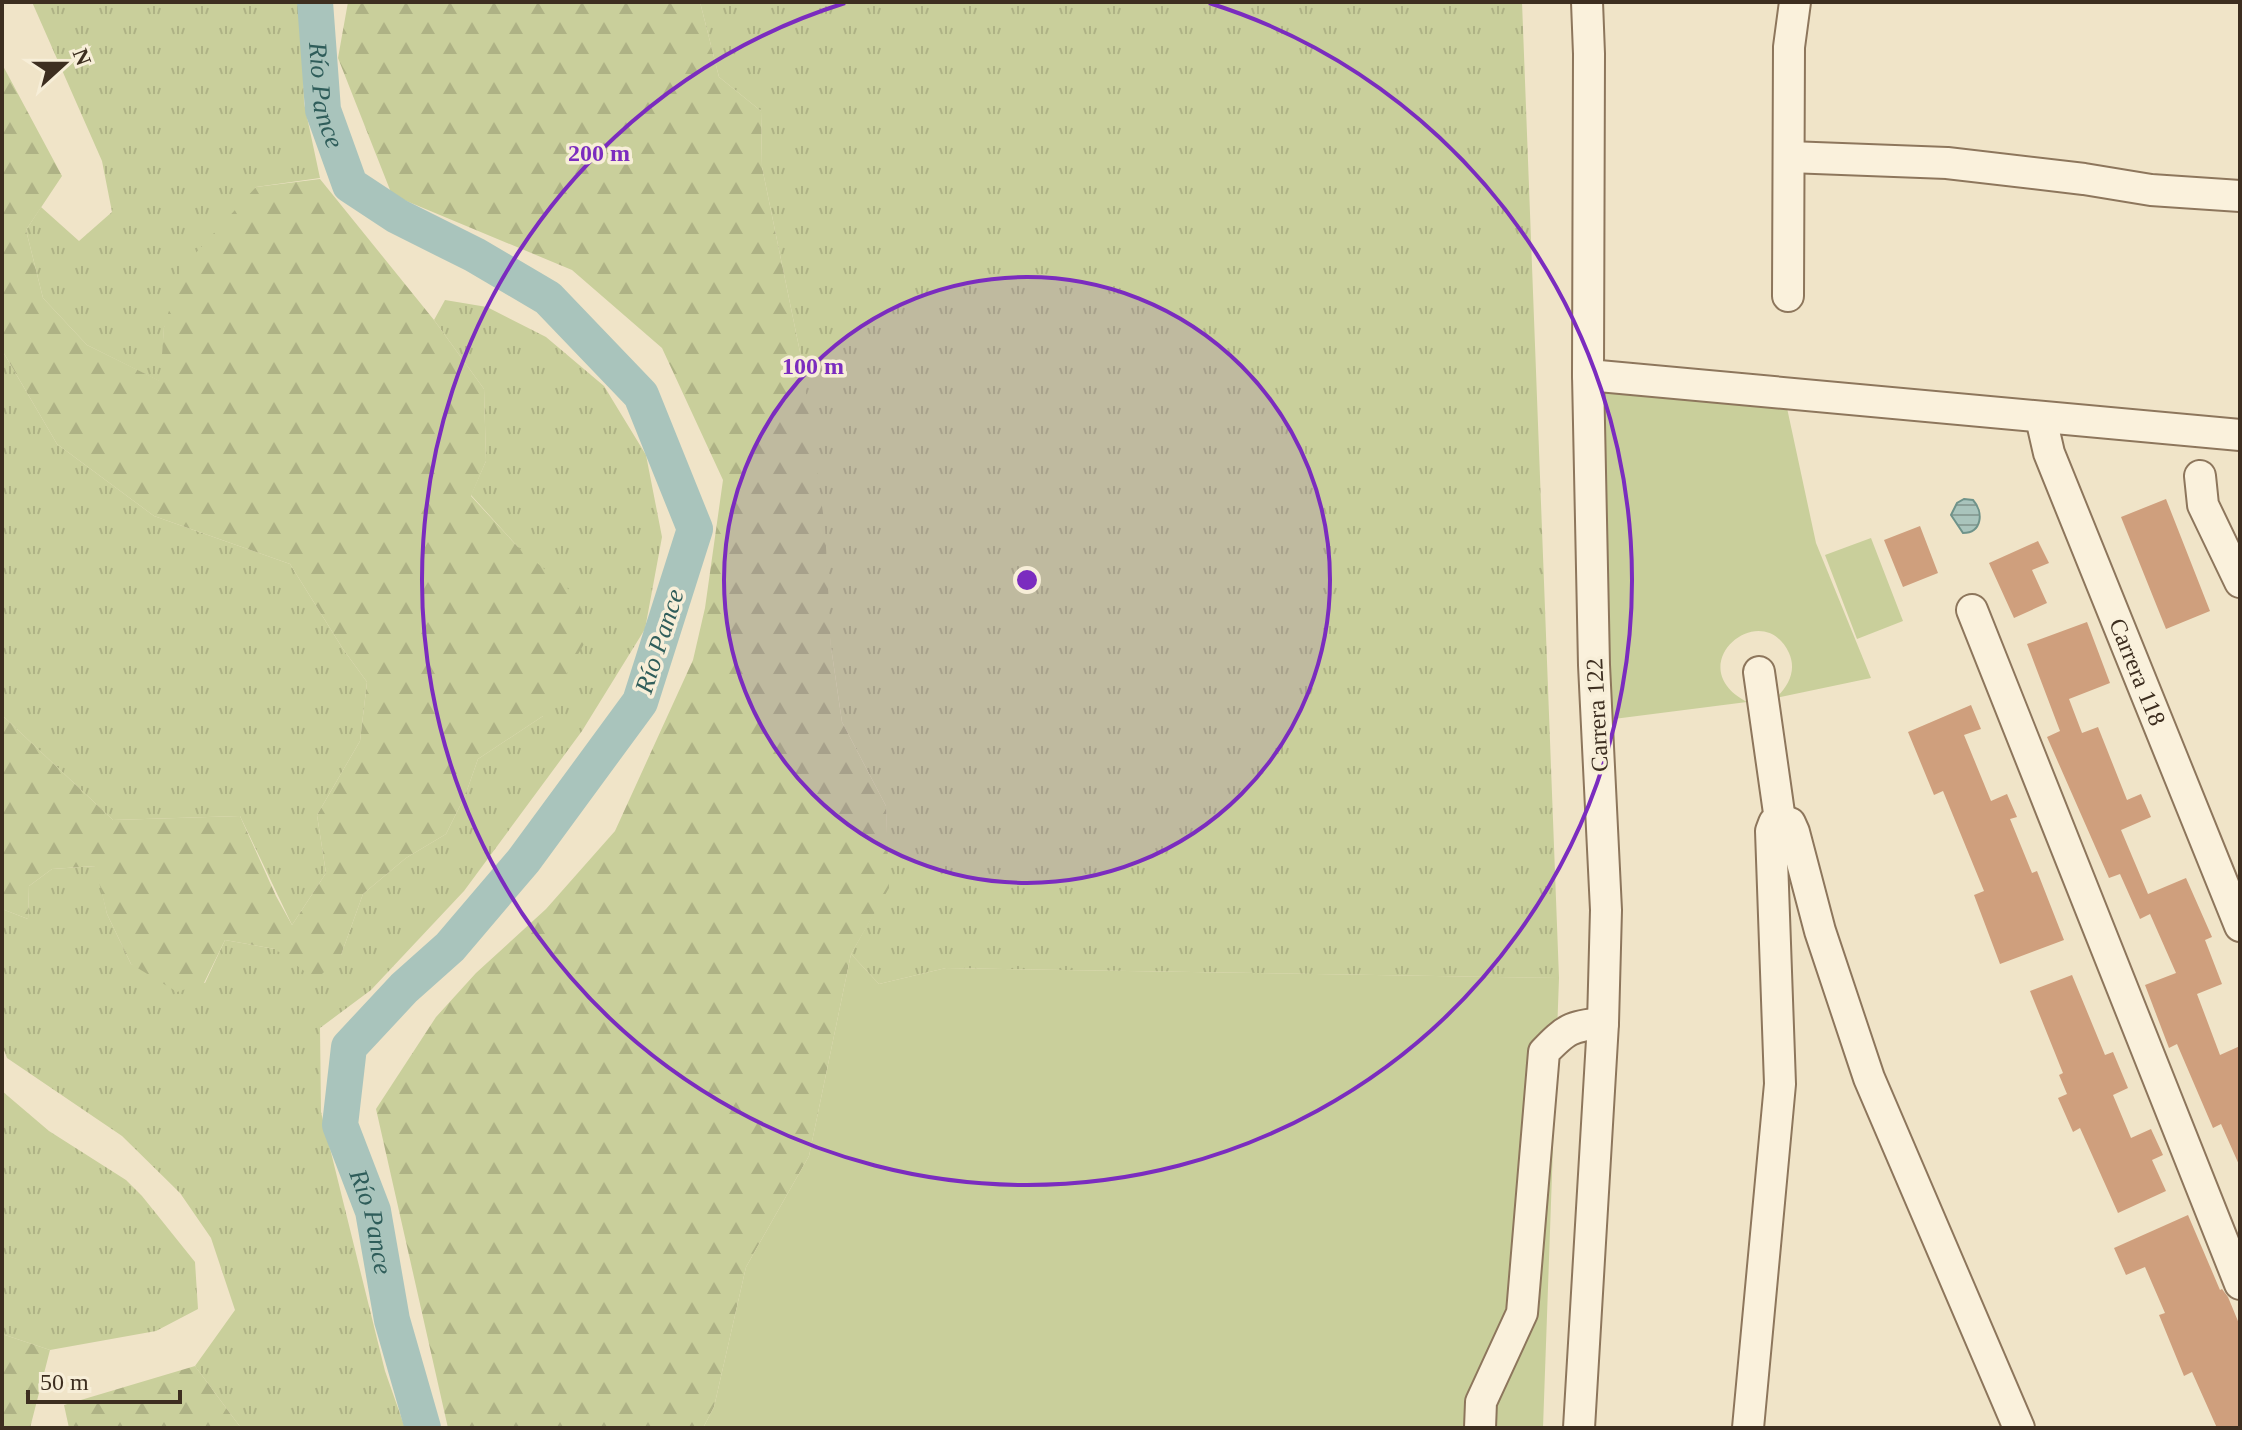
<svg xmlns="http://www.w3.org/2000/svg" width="2242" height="1430" viewBox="0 0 2242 1430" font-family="'Times New Roman',serif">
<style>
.grass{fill:url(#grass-tufts)}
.forest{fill:url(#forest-firs)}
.park{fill:#c9cf9b}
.water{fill:url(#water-rules);stroke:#6f938a;stroke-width:2}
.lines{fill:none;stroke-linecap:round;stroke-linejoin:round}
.river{stroke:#a9c4bc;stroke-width:36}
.building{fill:#cf9f7d}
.minor-casing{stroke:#8d765c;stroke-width:34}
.minor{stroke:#faf1dc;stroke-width:30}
.ring{fill:none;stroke:#7b2cbf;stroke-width:4}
.labels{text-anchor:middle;stroke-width:7;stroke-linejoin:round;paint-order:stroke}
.street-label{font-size:24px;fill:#3d2e20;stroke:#f7eed8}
.water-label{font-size:26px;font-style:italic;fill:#2f5d5a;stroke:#f7eed8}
.centre{fill:#7b2cbf;stroke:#f7eed8;stroke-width:4}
.ring-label{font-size:24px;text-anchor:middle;font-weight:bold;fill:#7b2cbf;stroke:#f7eed8;stroke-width:7;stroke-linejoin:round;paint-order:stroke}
</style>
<defs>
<pattern id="grass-tufts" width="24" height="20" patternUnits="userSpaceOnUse" patternTransform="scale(2)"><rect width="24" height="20" fill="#c9cf9b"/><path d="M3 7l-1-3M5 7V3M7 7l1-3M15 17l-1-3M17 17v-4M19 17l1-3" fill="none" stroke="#aeb285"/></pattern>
<pattern id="forest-firs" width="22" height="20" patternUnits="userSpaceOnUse" patternTransform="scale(2)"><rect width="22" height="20" fill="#c9cf9b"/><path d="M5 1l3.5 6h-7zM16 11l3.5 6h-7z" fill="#aeb285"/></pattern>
<pattern id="water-rules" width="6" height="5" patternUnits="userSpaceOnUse" patternTransform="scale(2)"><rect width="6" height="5" fill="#a9c4bc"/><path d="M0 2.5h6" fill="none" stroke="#8ba098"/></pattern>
</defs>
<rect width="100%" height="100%" fill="#f0e4c8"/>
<path class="grass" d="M 32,2 L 302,2 L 304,103 L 320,178 L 256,187 L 164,327 L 161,382 L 87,345 L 43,298 L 26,230 L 41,207 L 79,241 L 112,212 L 102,161 Z
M 700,2 L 1522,2 L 1559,978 L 946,968 L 879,984 L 851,954 L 888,888 L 886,806 L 842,722 L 831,647 L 800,352 L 762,167 L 761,111 L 719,77 Z
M 445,300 L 487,307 L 546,337 L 604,386 L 646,455 L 662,537 L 645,629 L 582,731 L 464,891 L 371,990 L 320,1028 L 321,1112 L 385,1371 L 405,1428 L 241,1428 L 195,1366 L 235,1310 L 211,1238 L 180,1193 L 122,1136 L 7,1058 L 2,1045 L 2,909 L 28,919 L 29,886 L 52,869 L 96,866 L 107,914 L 131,964 L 205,983 L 225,940 L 275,949 L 341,955 L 363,894 L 406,858 L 446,834 L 465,796 L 478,759 L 543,716 L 518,547 L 471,495 L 486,461 L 484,389 L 434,320 Z
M 2,350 L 57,444 L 154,516 L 290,564 L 343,649 L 367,682 L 360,741 L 317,815 L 326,873 L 292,925 L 240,816 L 113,820 L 2,715 Z
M 2,1091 L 49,1131 L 126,1180 L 142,1196 L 195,1262 L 198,1309 L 156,1331 L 50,1350 L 2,1334 Z"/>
<path class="forest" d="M 348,2 L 700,2 L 719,77 L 761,111 L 762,167 L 800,352 L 825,527 L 831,647 L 842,722 L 886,806 L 889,888 L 851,954 L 809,1156 L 746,1267 L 714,1407 L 703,1428 L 448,1428 L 376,1109 L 436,1017 L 476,973 L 546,909 L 615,831 L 693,660 L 705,608 L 723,480 L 662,348 L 572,270 L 392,195 L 338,58 Z
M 2,64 L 62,176 L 26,230 L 43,298 L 87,345 L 160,381 L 164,327 L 182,268 L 256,187 L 320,179 L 434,320 L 484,389 L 486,461 L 471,496 L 518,547 L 579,598 L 585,642 L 543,716 L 478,759 L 465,796 L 446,834 L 406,858 L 363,894 L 341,955 L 316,980 L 275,949 L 225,940 L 204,983 L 177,992 L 131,964 L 107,914 L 95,866 L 52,869 L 29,886 L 28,919 L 2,909 L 2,715 L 113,820 L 240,816 L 276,896 L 292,925 L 326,873 L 317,815 L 360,741 L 367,682 L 343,649 L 290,564 L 154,516 L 57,444 L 2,350 Z
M 2,1334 L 50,1350 L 30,1428 L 2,1428 Z
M 195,1366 L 241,1428 L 69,1428 L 64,1405 Z"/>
<path class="park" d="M 1588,375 L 1784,394 L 1816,543 L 1871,678 L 1776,698 C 1788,686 1797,671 1789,653 C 1762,595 1678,666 1747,702 L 1598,721 Z
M 1871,538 L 1903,621 L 1857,639 L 1825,555 Z
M 851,954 L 879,984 L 946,968 L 1559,978 L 1543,1428 L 703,1428 L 714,1407 L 746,1267 L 809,1156 Z"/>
<path class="water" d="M 1964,499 L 1973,500 C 1984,512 1982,533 1963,533 L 1951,515 L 1957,503 Z"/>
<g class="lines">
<path class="river" id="s1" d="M 315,2 L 323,110 L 350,185 L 397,216 L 475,255 L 548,298 L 641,395 L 695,529 L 640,702 L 524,860 L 450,947 L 404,988 L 349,1047 L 340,1125 L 373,1211 L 392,1320 L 423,1428"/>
</g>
<path class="building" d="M 2166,499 L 2210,611 L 2166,629 L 2121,517 Z
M 1920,526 L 1938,573 L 1903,587 L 1884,540 Z
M 2038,541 L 2049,563 L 2032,570 L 2047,603 L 2014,618 L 1989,563 Z
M 2087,622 L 2110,683 L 2069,699 L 2082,733 L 2098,727 L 2127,800 L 2141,794 L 2151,817 L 2121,830 L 2148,894 L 2186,878 L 2212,937 L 2205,940 L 2222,984 L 2197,994 L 2220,1055 L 2240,1046 L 2240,1167 L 2221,1124 L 2213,1128 L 2177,1044 L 2169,1048 L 2145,985 L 2176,973 L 2150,914 L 2140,919 L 2120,874 L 2109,878 L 2047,737 L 2060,731 L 2027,644 Z
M 1971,705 L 1981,729 L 1964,735 L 1991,801 L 2007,794 L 2017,817 L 2010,819 L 2032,873 L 2037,871 L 2064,940 L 2000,964 L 1974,895 L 1984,891 L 1943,791 L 1934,795 L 1908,732 Z
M 2072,975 L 2105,1055 L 2113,1052 L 2128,1088 L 2113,1095 L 2131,1138 L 2151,1129 L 2163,1155 L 2152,1160 L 2166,1191 L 2118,1213 L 2080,1128 L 2073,1132 L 2058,1098 L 2067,1094 L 2059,1075 L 2063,1073 L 2030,991 Z
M 2188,1215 L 2220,1290 L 2222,1289 L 2228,1297 L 2240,1326 L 2240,1428 L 2217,1428 L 2192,1372 L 2184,1376 L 2159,1315 L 2165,1313 L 2145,1267 L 2126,1275 L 2114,1248 Z"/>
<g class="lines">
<g class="minor-casing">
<g id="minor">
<path d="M 1789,157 L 1947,163 L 2084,179 L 2151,190 L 2240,196"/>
<path d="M 1788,296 L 1789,47 L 1795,2"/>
<path d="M 1588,375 L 2240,435"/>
<path id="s2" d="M 2041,418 L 2049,453 L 2240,926"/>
<path d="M 2200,476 L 2203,505 L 2240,582"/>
<path d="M 1972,610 L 2240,1284"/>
<path d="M 1759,672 L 1780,820"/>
<path d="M 1780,820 L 1790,823 L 1794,832 L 1820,931 L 1869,1078 L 2019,1428"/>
<path d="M 1480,1428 L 1481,1402 L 1522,1313 L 1544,1052 C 1566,1029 1571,1026 1603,1023"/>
<path d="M 1579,1428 L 1603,1023 L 1606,910 L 1594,665 L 1588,375 L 1589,54 L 1587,2"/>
<path d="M 1748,1428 L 1780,1084 L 1771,831 L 1774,823 L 1780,820"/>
</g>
</g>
<use href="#minor" class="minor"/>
</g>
<circle cx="1027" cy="580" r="303" fill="#7b2cbf" fill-opacity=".12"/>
<g class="ring">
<circle cx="1027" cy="580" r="303"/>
<path d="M1209 3A605 605 0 1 1 845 3"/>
</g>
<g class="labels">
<g class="street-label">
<text dy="8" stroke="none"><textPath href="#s2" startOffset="272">Carrera 118</textPath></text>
<text transform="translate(1597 715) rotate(-93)" y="8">Carrera 122</text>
</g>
<g class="water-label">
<text dy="9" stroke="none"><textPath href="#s1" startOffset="94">Río Pance</textPath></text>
<text transform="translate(659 641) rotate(-72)" y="9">Río Pance</text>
<text dy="9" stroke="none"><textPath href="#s1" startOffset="1510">Río Pance</textPath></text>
</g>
</g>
<circle cx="1027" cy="580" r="12" class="centre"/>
<g class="ring-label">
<text x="599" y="161">200 m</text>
<text x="813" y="374">100 m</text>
</g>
<rect width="2242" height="1430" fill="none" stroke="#3d2e20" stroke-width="8"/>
<g transform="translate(64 64) rotate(69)" stroke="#f7eed8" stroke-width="6" paint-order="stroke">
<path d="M0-6L14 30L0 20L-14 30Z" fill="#3d2e20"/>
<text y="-12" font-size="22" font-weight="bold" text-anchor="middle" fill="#3d2e20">N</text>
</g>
<path d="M28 1390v12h152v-12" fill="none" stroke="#3d2e20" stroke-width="4"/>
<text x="40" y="1390" font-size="24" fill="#3d2e20" stroke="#f7eed8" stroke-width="6" paint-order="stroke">50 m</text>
</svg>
